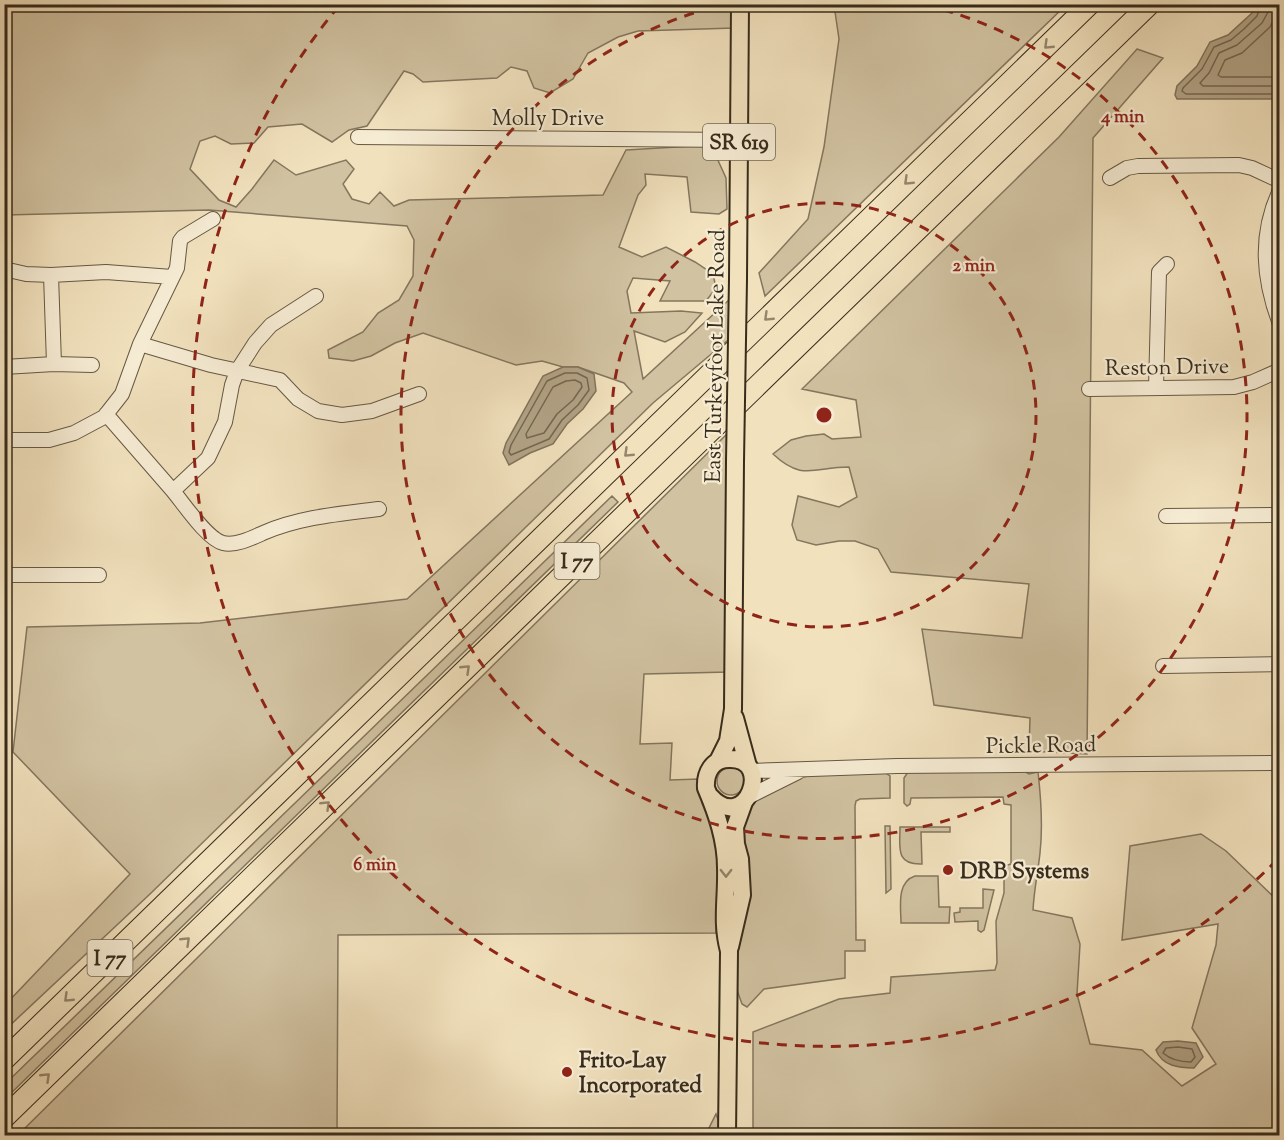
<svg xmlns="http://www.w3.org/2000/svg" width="1284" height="1140" viewBox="0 0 1284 1140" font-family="'Sorts Mill Goudy',serif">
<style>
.green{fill:#d1c2a1;stroke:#84765e;stroke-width:1.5}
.water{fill:#b2a386;stroke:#81735b;stroke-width:1.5}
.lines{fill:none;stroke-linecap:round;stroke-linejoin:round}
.shore{stroke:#746750;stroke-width:1.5}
.minor-casing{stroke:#665843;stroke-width:16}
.major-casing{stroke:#372b1a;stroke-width:20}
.highway-casing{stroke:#372b1a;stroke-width:22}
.minor{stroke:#f6ecd4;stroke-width:14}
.major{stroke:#f1e1bd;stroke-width:16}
.highway{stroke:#f1e1bd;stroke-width:20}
.major-bridge-casing{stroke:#372b1a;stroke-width:20;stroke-linecap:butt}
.major-bridge{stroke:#f1e1bd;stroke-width:16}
.oneway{stroke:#94866c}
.ring{fill:none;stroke:#8f2418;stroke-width:3;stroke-dasharray:10 8}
.poi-dot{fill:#8f2418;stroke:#f6ecd4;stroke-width:2}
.labels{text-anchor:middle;stroke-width:4.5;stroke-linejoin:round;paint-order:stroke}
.shield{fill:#f6ecd4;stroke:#706552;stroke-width:1.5}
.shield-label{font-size:21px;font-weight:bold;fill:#372b1a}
.street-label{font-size:22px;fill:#372b1a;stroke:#f6ecd4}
.poi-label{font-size:22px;font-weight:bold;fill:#372b1a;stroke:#f6ecd4;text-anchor:start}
.centre{fill:#8f2418;stroke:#f6ecd4;stroke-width:3}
.ring-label{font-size:18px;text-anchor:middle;font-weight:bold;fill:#8f2418;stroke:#f6ecd4;stroke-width:4.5;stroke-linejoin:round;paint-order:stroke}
</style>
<rect width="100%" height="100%" fill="#f1e1bd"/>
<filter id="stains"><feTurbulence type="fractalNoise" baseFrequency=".00333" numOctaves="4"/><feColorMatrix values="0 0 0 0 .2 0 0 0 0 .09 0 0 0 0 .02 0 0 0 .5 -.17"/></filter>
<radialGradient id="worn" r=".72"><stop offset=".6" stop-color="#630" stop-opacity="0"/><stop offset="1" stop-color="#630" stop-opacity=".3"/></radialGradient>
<path class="green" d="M 658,4 L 658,11 L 702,9 L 704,5 L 734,5 L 734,28 L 638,31 L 618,37 L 588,53 L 573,79 L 550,93 L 534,88 L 527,71 L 511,67 L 497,78 L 423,82 L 413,74 L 404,71 L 367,126 L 349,130 L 332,142 L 302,124 L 268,127 L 254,143 L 231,144 L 215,136 L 200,141 L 190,169 L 219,200 L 236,207 L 252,189 L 274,160 L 296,175 L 346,160 L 354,169 L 343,184 L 352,199 L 369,204 L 380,192 L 394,206 L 409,200 L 603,195 L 626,150 L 711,145 L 726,178 L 727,209 L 719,214 L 691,212 L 687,177 L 645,174 L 646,185 L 638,195 L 619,247 L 642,257 L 666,247 L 695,262 L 713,274 L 716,288 L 706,301 L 660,301 L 670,281 L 633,278 L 627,291 L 631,313 L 681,311 L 702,313 L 685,332 L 665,342 L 634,331 L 643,379 L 729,300 L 728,340 L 653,403 L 150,894 L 5,1030 L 5,1005 L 130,874 L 13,752 L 27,627 L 200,623 L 407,599 L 632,392 L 624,383 L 578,367 L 563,367 L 542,361 L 516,365 L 423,333 L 395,343 L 371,356 L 353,361 L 329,358 L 328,350 L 363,332 L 378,313 L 399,300 L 413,276 L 414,240 L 407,226 L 209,210 L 5,215 L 5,5 Z
M 834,5 L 1066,5 L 765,296 L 759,273 L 808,219 L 824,147 L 839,39 Z
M 1137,49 L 1163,58 L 1093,138 L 1087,754 L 1029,751 L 1030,718 L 934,705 L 922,629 L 1022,638 L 1029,584 L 891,572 L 878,549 L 855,541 L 839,541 L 816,545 L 797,540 L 792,525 L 798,496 L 839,507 L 857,497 L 849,467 C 814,467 803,482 773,454 L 791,440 L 806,436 L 824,434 L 832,439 L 861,437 L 856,400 L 802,389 L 1059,137 Z
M 729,432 L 729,672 L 644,674 L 640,744 L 672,743 L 670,780 L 699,779 L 702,803 L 712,821 L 718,852 L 716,933 L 338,935 L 337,1135 L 17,1136 Z
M 612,496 L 618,502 L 5,1099 L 5,1084 Z
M717 781a14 14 0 1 1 28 0a14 14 0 1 1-28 0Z
M 1022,770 L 1029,774 L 1038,772 C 1041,798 1043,826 1040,853 C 1038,872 1034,890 1033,910 L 1072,918 L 1080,944 L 1077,994 L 1090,1044 L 1142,1050 L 1182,1086 L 1216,1064 L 1192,1028 L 1216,945 L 1218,924 L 1122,940 L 1130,846 L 1201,834 L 1226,851 L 1279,902 L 1279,1135 L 753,1136 L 753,1032 L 839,999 L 890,993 L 891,977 L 995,970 L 997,963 L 996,921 L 1004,893 L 1004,866 L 1011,864 L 1011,805 L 1004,804 L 1003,797 L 911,798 L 910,804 L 907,806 L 904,803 L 904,778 L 908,772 Z
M 827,772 L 884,772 L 890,776 L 890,798 L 860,799 L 856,801 L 855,806 L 856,940 L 865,940 L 865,951 L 845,951 L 845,978 L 764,989 L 747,1007 L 742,1004 L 737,990 L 736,972 L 743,817 C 758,787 797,777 827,772 Z
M 885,826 L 890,826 L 891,889 L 886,893 Z
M 900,827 L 950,827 L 950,832 L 921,832 L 922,864 C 895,865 900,847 900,827 Z
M 915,876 L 938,876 L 939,907 L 950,907 L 949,923 L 901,923 C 901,908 896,882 915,876 Z
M 983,889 L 994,890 L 984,930 L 981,932 L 978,930 L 978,921 L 955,922 L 954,913 L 960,912 L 960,908 L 983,908 Z
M 716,1114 L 720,1125 L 719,1135 L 705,1136 Z"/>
<path class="water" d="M 1256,5 L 1279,5 L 1279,99 L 1177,99 L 1175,95 L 1177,86 L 1197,66 L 1210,42 L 1228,35 L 1252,13 Z
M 563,367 L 578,367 L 594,374 L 596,391 L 583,409 L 567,424 L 553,444 L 530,453 L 509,465 L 503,453 L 506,443 L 543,376 Z
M 1178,1041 L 1196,1043 L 1203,1057 L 1194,1068 C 1179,1068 1162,1066 1156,1050 L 1163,1042 Z"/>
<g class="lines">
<path class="shore" d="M 1261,4 L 1257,16 L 1244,29 L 1231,40 L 1214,47 L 1202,69 L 1183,88 L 1182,91 L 1186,94 L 1280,94
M 1269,4 L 1268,12 L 1262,23 L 1237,45 L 1219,53 L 1209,73 L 1200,83 L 1203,86 L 1280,86
M 1278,4 L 1277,13 L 1270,27 L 1242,53 L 1225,60 L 1218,75 L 1221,77 L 1280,77
M 565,373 L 577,373 L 587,378 L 589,390 L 578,405 L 562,420 L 549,439 L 511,455 L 509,452 L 511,445 L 547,381 Z
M 575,380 L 581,383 L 582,387 L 573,400 L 557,414 L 544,433 L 527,438 L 526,434 L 553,387 L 566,381 Z
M 1178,1047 L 1192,1049 L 1195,1057 L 1191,1062 C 1181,1062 1171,1060 1163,1053 L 1166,1048 Z"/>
<g class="minor-casing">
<path id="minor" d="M 358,137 L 739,140
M 1110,178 L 1127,168 L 1138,166 L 1239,165 L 1252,168 L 1280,181
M 1280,190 C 1259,235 1263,279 1280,324
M 4,269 L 26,274 L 51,275
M 140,344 L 211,365 L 280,380 L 298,399 L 318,411 L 342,415 L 372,411 L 419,394
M 92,365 L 54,364 L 51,275 L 106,272 L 172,277
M 4,367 L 54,364
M 1156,388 L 1159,272 L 1167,264
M 1089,389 L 1234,387 L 1253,382 L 1280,370
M 106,414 L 173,491 L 208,458 L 225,422 L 232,385 L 237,371 L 255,343 L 271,325 L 316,296
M 4,440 L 49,440 L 74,433 L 104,417 L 122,394 L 140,344 L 177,268 L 180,241 L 183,237 L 213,219
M 173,491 C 184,504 207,539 223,543 C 236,546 252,538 263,533 C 300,517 339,514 379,509
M 1166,516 L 1280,515
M 4,575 L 99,575
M 1163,666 L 1280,664
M 751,771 L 897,766 L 1280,763
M 750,796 L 798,772"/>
</g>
<g class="major-casing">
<path id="major" d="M 738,279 L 740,4
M 735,718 L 748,766
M 718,761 L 728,741 L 733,709 L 735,461
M 710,796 C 746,836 775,757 729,759 C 712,759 705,773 706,788 C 717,814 726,840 726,868 C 727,898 721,922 729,951 L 727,1136
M 730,947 L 742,895 L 740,859 L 736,844 L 735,827 L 744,802"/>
</g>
<g class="highway-casing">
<path id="highway" d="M 4,1060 L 1090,4
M 4,1118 L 1150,4"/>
</g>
<use href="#minor" class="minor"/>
<use href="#major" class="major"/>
<use href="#highway" class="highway"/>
<g class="major-bridge-casing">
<path id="major-bridge" d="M 735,461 L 738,279"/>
</g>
<use href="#major-bridge" class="major-bridge"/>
</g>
<defs><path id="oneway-chevron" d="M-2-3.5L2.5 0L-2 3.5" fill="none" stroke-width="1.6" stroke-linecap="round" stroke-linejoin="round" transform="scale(1.5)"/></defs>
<g class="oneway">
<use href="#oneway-chevron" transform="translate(1048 45) rotate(136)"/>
<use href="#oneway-chevron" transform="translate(908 181) rotate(136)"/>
<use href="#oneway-chevron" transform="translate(768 317) rotate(136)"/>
<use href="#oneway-chevron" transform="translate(628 453) rotate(136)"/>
<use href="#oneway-chevron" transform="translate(466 669) rotate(-44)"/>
<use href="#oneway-chevron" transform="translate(326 805) rotate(-44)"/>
<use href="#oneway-chevron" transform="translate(726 873) rotate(90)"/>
<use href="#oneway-chevron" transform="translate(186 941) rotate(-44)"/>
<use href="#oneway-chevron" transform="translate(68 998) rotate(136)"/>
<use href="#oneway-chevron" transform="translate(46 1077) rotate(-44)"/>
</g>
<g class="ring">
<circle cx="824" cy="415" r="212"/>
<path d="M926 5A423 423 0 1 1 722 5"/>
<path d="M1277 860A635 635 0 0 1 338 7"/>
</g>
<g class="poi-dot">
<circle cx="948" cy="870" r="6"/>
<circle cx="567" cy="1072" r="6"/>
</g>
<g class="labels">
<g class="shield">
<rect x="703" y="124" width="72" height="36" rx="4.5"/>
<rect x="554.5" y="543" width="45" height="36" rx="4.5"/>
<rect x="87.5" y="940" width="45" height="36" rx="4.5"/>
</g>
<g class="shield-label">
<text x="739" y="149">SR 619</text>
<text x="577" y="568">I 77</text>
<text x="110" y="965">I 77</text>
</g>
<g class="street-label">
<text x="548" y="125">Molly Drive</text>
<text transform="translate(714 356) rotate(-89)" y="8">East Turkeyfoot Lake Road</text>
<text transform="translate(1167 366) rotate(-1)" y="8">Reston Drive</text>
<text transform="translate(1041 744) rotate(-1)" y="8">Pickle Road</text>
</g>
<g class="poi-label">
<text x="960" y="878">DRB Systems</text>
<text x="579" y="1067">Frito-Lay<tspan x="579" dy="25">Incorporated</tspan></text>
</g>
</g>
<circle cx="824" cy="415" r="9" class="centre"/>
<g class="ring-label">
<text x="1123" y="122">4 min</text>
<text x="974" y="271">2 min</text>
<text x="375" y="870">6 min</text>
</g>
<rect width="1284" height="1140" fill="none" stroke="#f1e1bd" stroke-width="24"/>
<rect x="6" y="6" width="1272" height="1128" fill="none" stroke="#372b1a" stroke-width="3"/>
<rect x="12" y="12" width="1260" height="1116" fill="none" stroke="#372b1a" stroke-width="1.5"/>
<rect width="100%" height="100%" filter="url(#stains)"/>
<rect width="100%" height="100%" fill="url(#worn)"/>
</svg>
